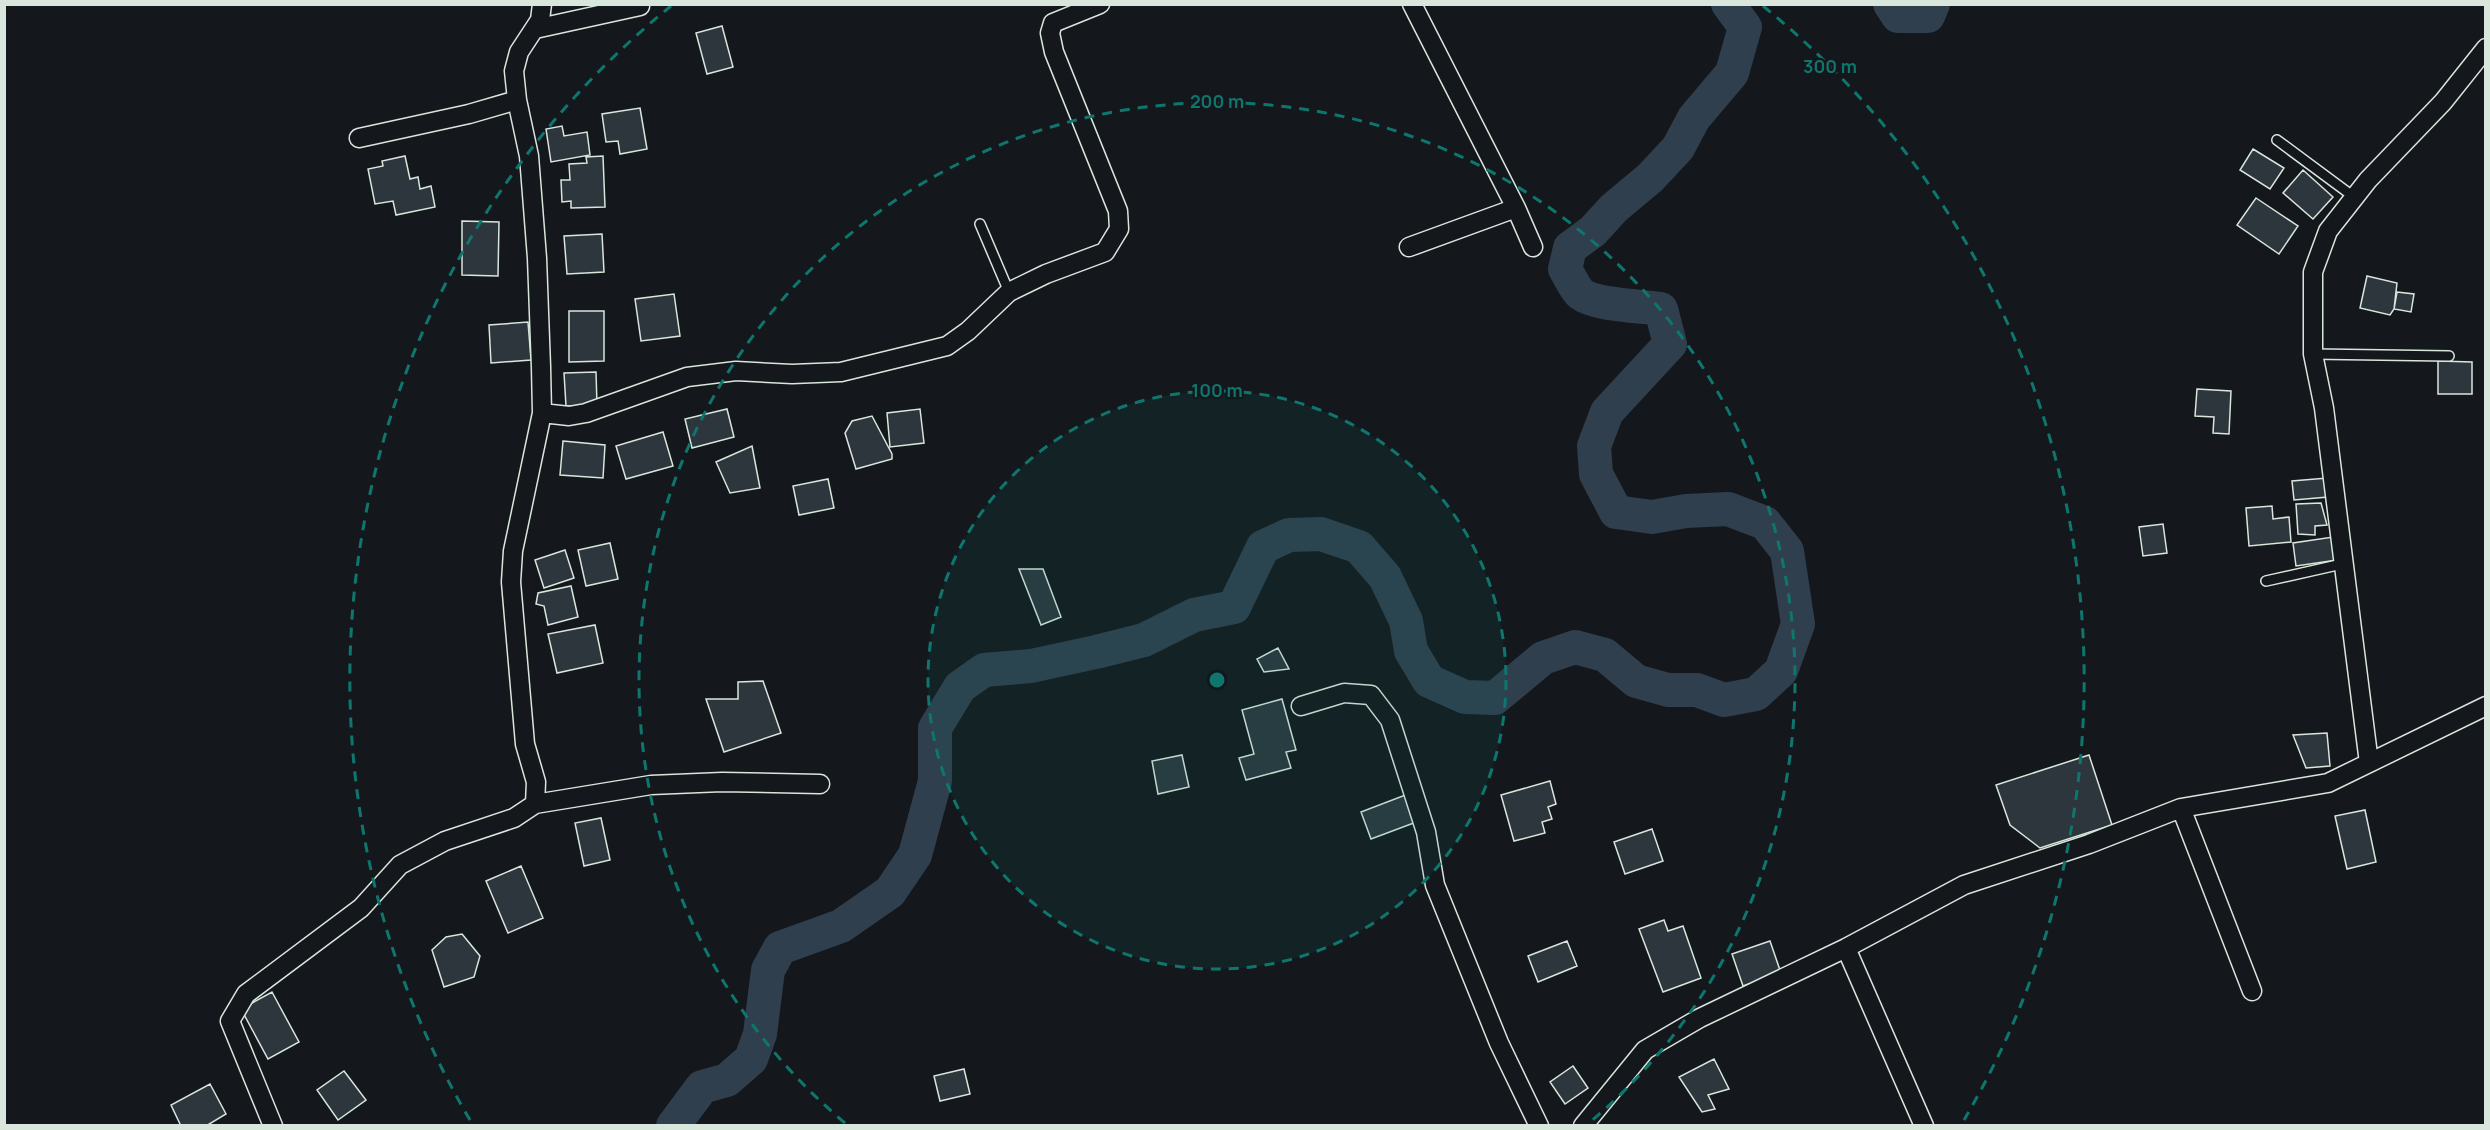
<svg xmlns="http://www.w3.org/2000/svg" width="2490" height="1130" viewBox="0 0 2490 1130" font-family="Manrope,sans-serif">
<style>
.lines{fill:none;stroke-linecap:round;stroke-linejoin:round}
.river{stroke:#2f3f4d;stroke-width:34}
.building{fill:#2c363c;stroke:#d8e6dc;stroke-width:1.5}
.service-casing{stroke:#d8e6dc;stroke-width:12}
.minor-casing{stroke:#d8e6dc;stroke-width:21}
.service{stroke:#14181c;stroke-width:9}
.minor{stroke:#14181c;stroke-width:18}
.ring{fill:none;stroke:#0f766e;stroke-width:3;stroke-dasharray:10 8}
.centre{fill:#0f766e;stroke:#14181c;stroke-width:3}
.ring-label{font-size:18px;text-anchor:middle;font-weight:bold;fill:#0f766e;stroke:#14181c;stroke-width:4.5;stroke-linejoin:round;paint-order:stroke}
</style>
<rect width="100%" height="100%" fill="#14181c"/>
<g class="lines">
<path class="river" d="M 1890,4 L 1898,16 L 1928,16 L 1933,4
M 673,1126 L 702,1087 L 727,1080 L 751,1059 L 760,1034 L 768,970 L 780,948 L 841,926 L 890,892 L 915,855 L 935,781 L 935,728 L 960,687 L 984,670 L 1031,666 L 1096,652 L 1144,640 L 1194,615 L 1234,607 L 1263,547 L 1289,535 L 1321,534 L 1359,547 L 1385,577 L 1406,621 L 1411,651 L 1429,681 L 1465,697 L 1495,698 L 1543,658 L 1575,647 L 1605,655 L 1636,681 L 1668,690 L 1697,690 L 1724,700 L 1756,694 L 1781,671 L 1798,624 L 1787,551 L 1765,523 L 1728,509 L 1686,511 L 1652,517 L 1616,512 L 1596,474 L 1594,446 L 1607,412 L 1670,344 L 1661,309 C 1641,306 1595,305 1581,294 C 1575,289 1570,277 1565,269 L 1570,248 L 1593,231 L 1614,208 L 1650,178 L 1678,148 L 1694,118 L 1732,73 L 1745,27 L 1728,4"/>
</g>
<path class="building" d="M 722,26 L 733,67 L 707,74 L 696,33 Z
M 640,108 L 647,149 L 620,154 L 618,141 L 606,142 L 602,114 Z
M 562,126 L 564,136 L 587,132 L 590,155 L 551,162 L 546,129 Z
M 2253,149 L 2284,168 L 2270,189 L 2240,170 Z
M 405,156 L 410,179 L 418,177 L 420,189 L 431,186 L 435,207 L 396,215 L 393,201 L 375,204 L 368,169 L 383,166 L 382,161 Z
M 603,156 L 605,207 L 571,208 L 571,201 L 562,202 L 561,180 L 570,180 L 569,164 L 587,163 L 586,157 Z
M 2303,170 L 2333,197 L 2313,219 L 2283,193 Z
M 2256,198 L 2298,226 L 2279,254 L 2237,225 Z
M 462,221 L 499,222 L 498,276 L 462,275 Z
M 602,234 L 604,272 L 567,274 L 564,236 Z
M 2367,276 L 2397,283 L 2394,309 L 2390,315 L 2360,308 Z
M 2397,292 L 2414,294 L 2411,312 L 2394,309 Z
M 674,294 L 680,336 L 641,341 L 635,299 Z
M 569,311 L 604,311 L 604,361 L 569,362 Z
M 528,322 L 531,360 L 491,363 L 489,325 Z
M 2438,361 L 2472,362 L 2472,394 L 2438,394 Z
M 596,372 L 597,405 L 566,406 L 564,373 Z
M 2197,389 L 2231,391 L 2229,434 L 2213,433 L 2214,417 L 2195,416 Z
M 727,409 L 734,437 L 692,448 L 685,419 Z
M 920,409 L 924,443 L 890,447 L 887,413 Z
M 872,416 L 892,454 L 892,459 L 856,469 L 845,433 L 852,421 Z
M 663,432 L 673,466 L 626,479 L 616,446 Z
M 563,441 L 605,445 L 603,478 L 560,475 Z
M 752,446 L 760,488 L 730,493 L 716,462 Z
M 2327,478 L 2328,497 L 2294,500 L 2292,481 Z
M 828,479 L 834,508 L 799,515 L 793,486 Z
M 2321,503 L 2327,525 L 2315,526 L 2315,535 L 2298,534 L 2296,504 Z
M 2272,506 L 2273,519 L 2289,517 L 2291,542 L 2249,546 L 2246,508 Z
M 2163,524 L 2167,553 L 2143,556 L 2139,527 Z
M 2333,537 L 2337,560 L 2296,566 L 2293,543 Z
M 610,543 L 618,579 L 586,586 L 578,550 Z
M 565,550 L 574,578 L 544,588 L 535,560 Z
M 1019,569 L 1043,569 L 1061,617 L 1041,625 Z
M 571,586 L 578,617 L 548,625 L 544,606 L 536,604 L 538,593 Z
M 595,625 L 603,663 L 557,673 L 548,634 Z
M 1278,648 L 1289,669 L 1264,672 L 1257,659 Z
M 763,681 L 781,733 L 724,752 L 706,699 L 738,699 L 738,682 Z
M 1282,699 L 1296,750 L 1286,752 L 1291,768 L 1246,780 L 1239,758 L 1254,754 L 1242,710 Z
M 2327,733 L 2330,766 L 2306,768 L 2293,735 Z
M 1182,755 L 1189,787 L 1158,794 L 1152,761 Z
M 2089,755 L 2112,825 L 2040,848 L 2010,825 L 1996,785 Z
M 1550,781 L 1556,804 L 1548,807 L 1552,819 L 1542,822 L 1545,833 L 1514,841 L 1501,795 Z
M 1408,794 L 1419,821 L 1371,839 L 1361,812 Z
M 2365,810 L 2376,862 L 2347,869 L 2335,816 Z
M 601,818 L 610,860 L 584,866 L 575,823 Z
M 1652,829 L 1663,861 L 1625,874 L 1614,842 Z
M 521,866 L 543,918 L 508,933 L 486,881 Z
M 1664,920 L 1668,931 L 1683,926 L 1701,978 L 1663,992 L 1639,929 Z
M 462,934 L 480,956 L 474,977 L 444,987 L 432,950 L 446,937 Z
M 1567,941 L 1577,966 L 1538,982 L 1528,956 Z
M 1770,941 L 1781,973 L 1743,986 L 1732,954 Z
M 272,992 L 299,1042 L 268,1059 L 241,1009 Z
M 1714,1059 L 1729,1089 L 1708,1095 L 1715,1109 L 1702,1112 L 1679,1077 Z
M 1573,1066 L 1588,1088 L 1565,1104 L 1550,1082 Z
M 964,1069 L 970,1094 L 940,1101 L 934,1076 Z
M 344,1071 L 366,1100 L 338,1120 L 317,1090 Z
M 210,1084 L 226,1114 L 206,1126 L 181,1126 L 171,1105 Z"/>
<g class="lines">
<g class="service-casing">
<path id="service" d="M 2277,140 L 2354,197
M 980,224 L 1009,292
M 2313,354 L 2449,356
M 2266,581 L 2342,564"/>
</g>
<g class="minor-casing">
<path id="minor" d="M 1412,4 L 1516,208 L 1533,247
M 535,29 L 640,6
M 359,138 L 469,114 L 517,100
M 1409,247 L 1516,208
M 542,413 L 569,416 L 586,413 L 687,377 L 736,371 L 792,374 L 841,372 L 947,346 L 968,331 L 1009,292 L 1046,274 L 1105,252 L 1119,229 L 1118,211 L 1054,52 L 1050,33 L 1053,23 L 1100,4
M 1301,706 L 1344,693 L 1371,695 L 1390,720 L 1426,832 L 1435,885 L 1499,1043 L 1539,1126
M 2369,763 L 2324,408 L 2313,354 L 2313,272 L 2328,231 L 2368,180 L 2443,102 L 2486,48
M 535,804 L 651,785 L 722,782 L 820,784
M 2181,808 L 2252,991
M 1846,948 L 1924,1126
M 273,1126 L 230,1021 L 246,994 L 361,908 L 400,865 L 445,841 L 514,818 L 535,804 L 536,782 L 525,744 L 511,582 L 513,551 L 542,413 L 541,367 L 537,258 L 529,156 L 517,100 L 514,71 L 519,52 L 540,20 L 542,4
M 1583,1126 L 1645,1050 L 1700,1018 L 1846,948 L 1964,885 L 2089,844 L 2181,808 L 2328,783 L 2486,706"/>
</g>
<use href="#service" class="service"/>
<use href="#minor" class="minor"/>
</g>
<circle cx="1217" cy="680" r="289" fill="#0f766e" fill-opacity=".12"/>
<g class="ring">
<circle cx="1217" cy="680" r="289"/>
<path d="M845 1123A578 578 0 1 1 1589 1123"/>
<path d="M470 1120A867 867 0 0 1 671 6M1763 6A867 867 0 0 1 1964 1120"/>
</g>
<circle cx="1217" cy="680" r="9" class="centre"/>
<g class="ring-label">
<text x="1830" y="73">300 m</text>
<text x="1217" y="108">200 m</text>
<text x="1217" y="397">100 m</text>
</g>
<rect width="2490" height="1130" fill="none" stroke="#d8e6dc" stroke-width="12"/>
</svg>
